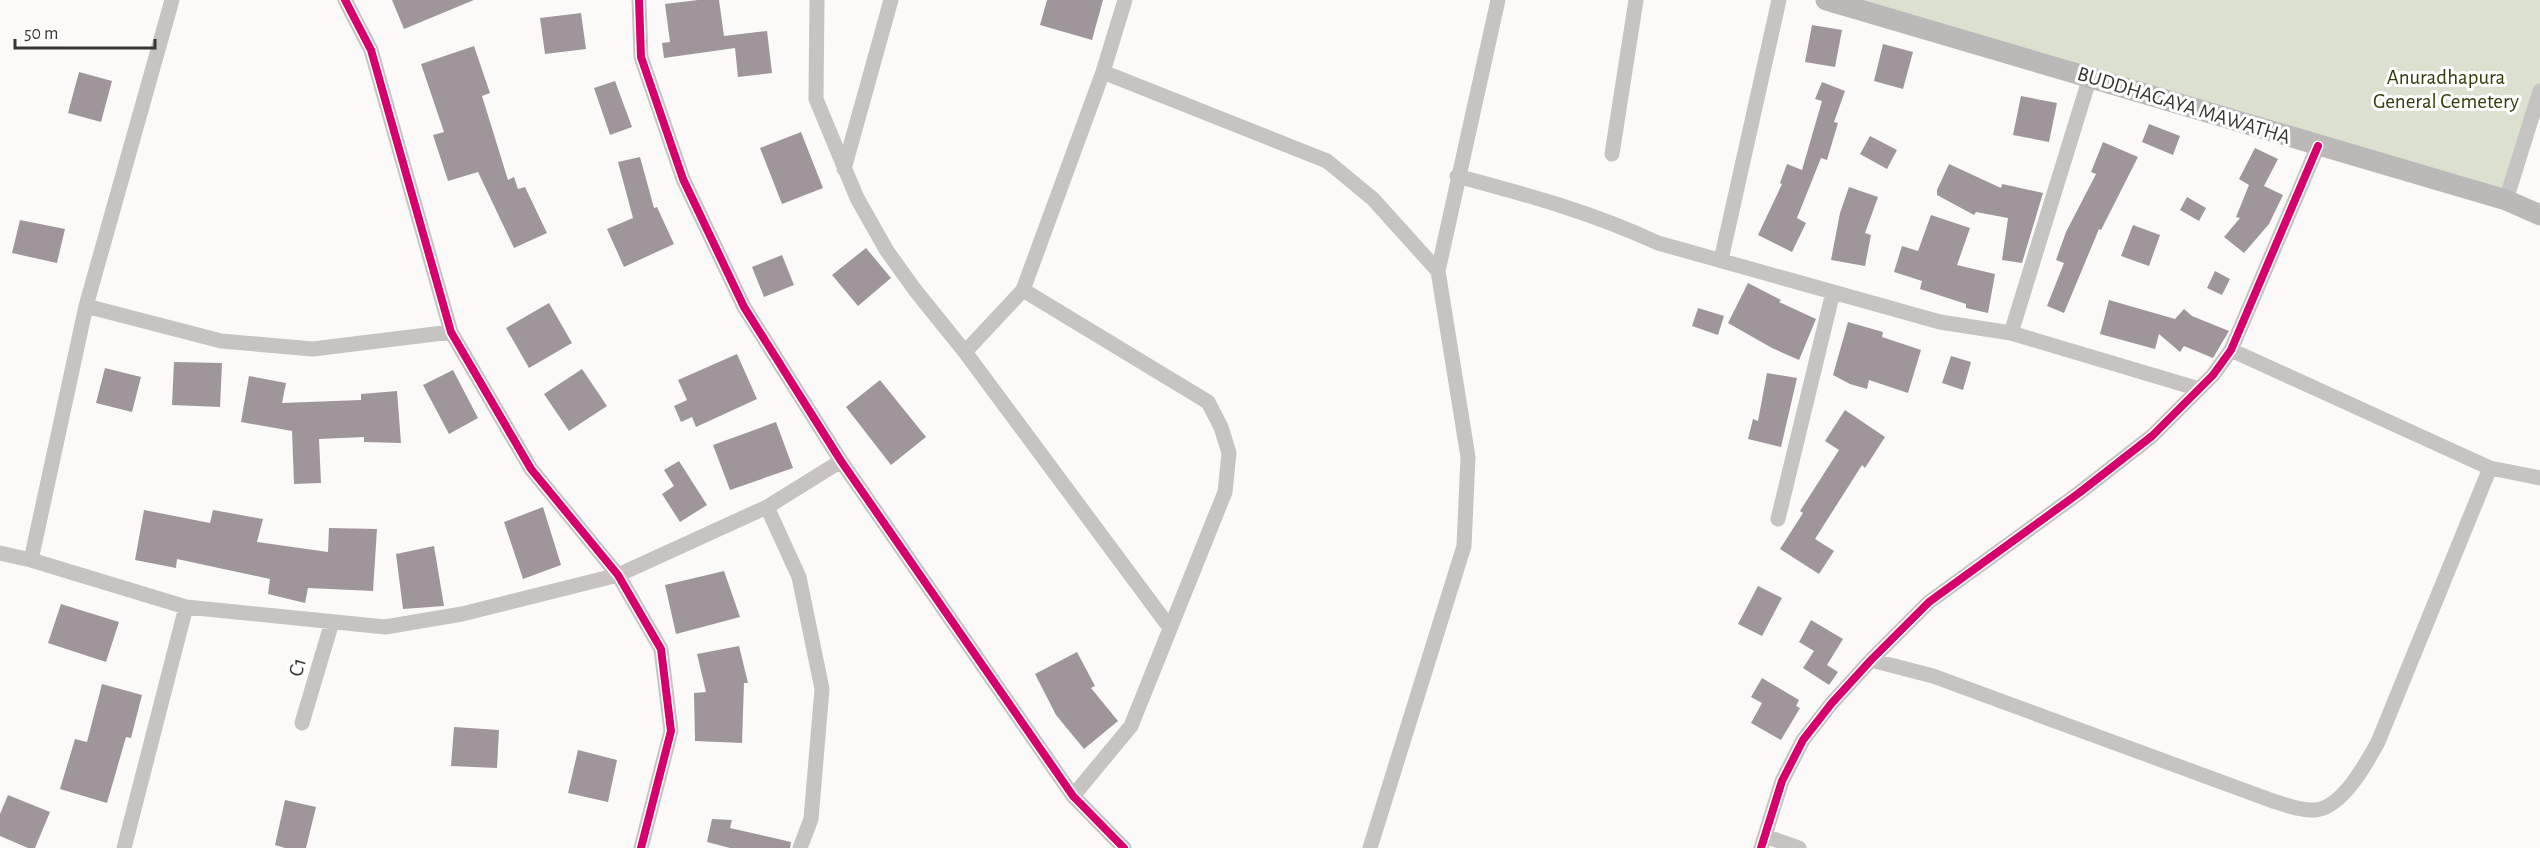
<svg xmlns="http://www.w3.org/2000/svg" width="2540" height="848" viewBox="0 0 2540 848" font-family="'Alegreya Sans',sans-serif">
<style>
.green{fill:#dce0cf}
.building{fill:#9e969a}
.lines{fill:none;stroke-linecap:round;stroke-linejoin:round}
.minor{stroke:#c5c4c2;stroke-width:15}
.secondary{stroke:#bbb9b7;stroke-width:21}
.cycleway-casing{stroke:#fff;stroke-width:11}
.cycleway{stroke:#d6006c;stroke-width:8}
.labels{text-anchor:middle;stroke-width:6;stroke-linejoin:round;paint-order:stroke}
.park-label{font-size:21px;fill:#313e08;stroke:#fff}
.street-label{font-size:21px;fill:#393531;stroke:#fff}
</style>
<rect width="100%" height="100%" fill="#fcfaf8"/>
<path class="green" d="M 1839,0 L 2540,0 L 2540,91 L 2506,200 Z"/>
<path class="building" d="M 392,0 L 474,0 L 404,29 Z
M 698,0 L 719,0 L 724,36 L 767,31 L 772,73 L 738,77 L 735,48 L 664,58 L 662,43 L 670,42 L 665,4 Z
M 1047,0 L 1103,0 L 1092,40 L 1040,25 Z
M 581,13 L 586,49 L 545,54 L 540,18 Z
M 1812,25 L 1842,30 L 1835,67 L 1805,62 Z
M 1883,44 L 1913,52 L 1903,89 L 1874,81 Z
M 474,46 L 490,93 L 482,96 L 508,180 L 514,177 L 518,189 L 525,187 L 547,233 L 514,248 L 478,172 L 448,181 L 433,135 L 444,132 L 421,64 Z
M 79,72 L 112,81 L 101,122 L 68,113 Z
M 615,81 L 632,127 L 610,135 L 594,88 Z
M 1822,82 L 1845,91 L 1834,122 L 1838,123 L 1827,160 L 1821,158 L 1797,218 L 1806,223 L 1792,252 L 1758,235 L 1782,184 L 1780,183 L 1787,164 L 1802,170 L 1822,101 L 1815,99 Z
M 2021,96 L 2057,103 L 2049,142 L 2013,135 Z
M 2149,124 L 2180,136 L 2173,155 L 2142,142 Z
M 801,132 L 823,188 L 782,204 L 760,148 Z
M 1870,136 L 1897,150 L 1887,169 L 1860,154 Z
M 2103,142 L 2138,157 L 2101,230 L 2099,229 L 2064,313 L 2047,306 L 2064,263 L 2056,260 L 2066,232 L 2096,174 L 2091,172 Z
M 2255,148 L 2278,159 L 2264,186 L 2283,195 L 2269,224 L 2244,253 L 2224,237 L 2240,218 L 2236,217 L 2249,185 L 2239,179 Z
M 640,157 L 654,208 L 657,207 L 674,244 L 624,267 L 607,229 L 633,218 L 618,162 Z
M 1949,164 L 2001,188 L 2002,184 L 2043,193 L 2022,263 L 2002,260 L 2008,218 L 1976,212 L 1974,215 L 1937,195 L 1937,190 Z
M 1849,187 L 1878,197 L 1865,233 L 1871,235 L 1865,266 L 1831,260 L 1840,213 Z
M 2187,197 L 2206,208 L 2199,221 L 2180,210 Z
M 1931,215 L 1970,228 L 1957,265 L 1995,274 L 1988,313 L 1966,308 L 1966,304 L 1920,289 L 1922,281 L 1894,272 L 1902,246 L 1918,251 Z
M 20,220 L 65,229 L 57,263 L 12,253 Z
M 2133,225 L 2160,235 L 2149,266 L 2121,256 Z
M 866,248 L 891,278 L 858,306 L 832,275 Z
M 782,255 L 794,285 L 764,297 L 752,267 Z
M 2215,271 L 2230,279 L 2222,295 L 2207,288 Z
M 1748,283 L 1781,300 L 1779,302 L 1816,319 L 1799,360 L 1772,348 L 1728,323 Z
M 2109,300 L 2175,319 L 2184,309 L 2192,316 L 2229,331 L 2213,358 L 2184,346 L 2180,352 L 2159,334 L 2155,349 L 2100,334 Z
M 549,303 L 572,343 L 529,368 L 506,328 Z
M 1698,308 L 1724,316 L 1718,335 L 1692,326 Z
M 1848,322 L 1883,332 L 1882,337 L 1921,350 L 1908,393 L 1869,380 L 1867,389 L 1850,384 L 1833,375 Z
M 737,354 L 757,399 L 696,427 L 692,417 L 681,422 L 674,406 L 687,400 L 678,380 Z
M 1951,356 L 1971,362 L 1963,390 L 1942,383 Z
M 174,362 L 222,363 L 220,407 L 172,405 Z
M 105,368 L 141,377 L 132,412 L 96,403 Z
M 582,369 L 607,406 L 569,431 L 544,394 Z
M 453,370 L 478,418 L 449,434 L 423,385 Z
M 1767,373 L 1797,378 L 1781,447 L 1748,439 L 1753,419 L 1758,421 Z
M 249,376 L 286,383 L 282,403 L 361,400 L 361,394 L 397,391 L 401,443 L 364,442 L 364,437 L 319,439 L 321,483 L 294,484 L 292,431 L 241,422 Z
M 880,380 L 926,437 L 891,465 L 846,407 Z
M 1845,410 L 1885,437 L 1865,468 L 1862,465 L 1815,539 L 1834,551 L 1819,574 L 1780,549 L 1803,513 L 1800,511 L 1839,450 L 1825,441 Z
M 776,422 L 793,468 L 730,490 L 713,445 Z
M 679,461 L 707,505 L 680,522 L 662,494 L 674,486 L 664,470 Z
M 543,507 L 561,565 L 523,579 L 504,522 Z
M 144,510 L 210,523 L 213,510 L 263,519 L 257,542 L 328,552 L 329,528 L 377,529 L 373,591 L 308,588 L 305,603 L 268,594 L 270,579 L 177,559 L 176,568 L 135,560 Z
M 434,546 L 444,606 L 403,609 L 396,554 Z
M 724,571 L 740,617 L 676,634 L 665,585 Z
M 1758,586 L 1782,598 L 1762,636 L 1738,624 Z
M 61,604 L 119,622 L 106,662 L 48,643 Z
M 1811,620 L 1843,639 L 1827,665 L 1838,672 L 1829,685 L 1803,668 L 1814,651 L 1799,642 Z
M 739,646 L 748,683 L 744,683 L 742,743 L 695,741 L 694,693 L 706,692 L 697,654 Z
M 1077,652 L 1095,686 L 1091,688 L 1118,721 L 1084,749 L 1056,715 L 1035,674 Z
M 1762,678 L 1799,700 L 1796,706 L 1800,708 L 1781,740 L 1751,723 L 1762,703 L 1751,697 Z
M 102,684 L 142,695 L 131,738 L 126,737 L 107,803 L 60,789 L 75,739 L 87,742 Z
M 454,727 L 499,730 L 497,768 L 451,766 Z
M 578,750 L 617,760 L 608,802 L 568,793 Z
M 8,795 L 50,812 L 35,848 L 28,848 L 0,836 L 0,814 Z
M 285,800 L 316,807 L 306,848 L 285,848 L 275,845 Z
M 712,819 L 732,820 L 730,828 L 791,842 L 790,848 L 730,848 L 707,842 Z"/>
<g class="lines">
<path class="minor" d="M 345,0 L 371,50 L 451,332 L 531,469 L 618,575 L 661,649 L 671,731 L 641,848
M 639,0 L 641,57 L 683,179 L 744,307 L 841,461 L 1073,796 L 1124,848
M 817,0 L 816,99 L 857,198 L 887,251 L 915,290 L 965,352 L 1170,628
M 1103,72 L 1327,161 L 1373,199 L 1438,271
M 1612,154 L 1636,0
M 844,169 L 891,0
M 1457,176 C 1528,195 1591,212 1658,243 L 1940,322 L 2011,333 L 2199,389
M 2506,200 L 2540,91
M 1721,260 L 1779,0
M 1023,290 L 1208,402 L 1221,427 L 1229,453 L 1225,492 L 1131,726 L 1073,796
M 86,306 L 221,341 L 313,349 L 451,332
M 2011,333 L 2090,77
M 2231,350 L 2490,468 L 2540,478
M 965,352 L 1023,290 L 1103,72 L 1125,0
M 767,507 L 799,577 L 822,689 L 811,819 L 800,848
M 1778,519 L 1833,292
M 0,553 L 31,560 L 186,607 L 385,627 L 462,614 L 618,575 L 767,507 L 841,461
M 31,560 L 86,306 L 172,0
M 1871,660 L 1933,676 L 2273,801 C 2286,805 2301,811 2315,810 C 2342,808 2366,764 2378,742 L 2490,468
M 302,723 L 332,622
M 1765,836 L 1799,848
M 124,848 L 186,607
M 1370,848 L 1464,546 L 1468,457 L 1438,271 L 1498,0
M 1761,848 L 1782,781 L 1803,740 L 1831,704 L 1871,660 L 1929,602 L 2079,493 L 2152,436 L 2213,375 L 2231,350 L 2318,146"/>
<path class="secondary" d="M 1826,0 L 2506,200 L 2540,215"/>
<g class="cycleway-casing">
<path id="cycleway" d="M 345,0 L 371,50 L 451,332 L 531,469 L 618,575 L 661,649 L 671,731 L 641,848
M 639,0 L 641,57 L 683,179 L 744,307 L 841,461 L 1073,796 L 1124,848
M 1761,848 L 1782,781 L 1803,740 L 1831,704 L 1871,660 L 1929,602 L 2079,493 L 2152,436 L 2213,375 L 2231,350 L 2318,146"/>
</g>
<use href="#cycleway" class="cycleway"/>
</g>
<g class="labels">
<g class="park-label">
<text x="2446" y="84">Anuradhapura<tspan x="2446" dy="24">General Cemetery</tspan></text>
</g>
<g class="street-label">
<text transform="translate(2184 105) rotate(17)" y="7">BUDDHAGAYA MAWATHA</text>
<text transform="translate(297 667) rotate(-74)" y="7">C1</text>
</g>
</g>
<path d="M15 39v9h140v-9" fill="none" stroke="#393531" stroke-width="3"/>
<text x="24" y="39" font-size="18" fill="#393531" stroke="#ffffff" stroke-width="4.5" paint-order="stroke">50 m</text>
</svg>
